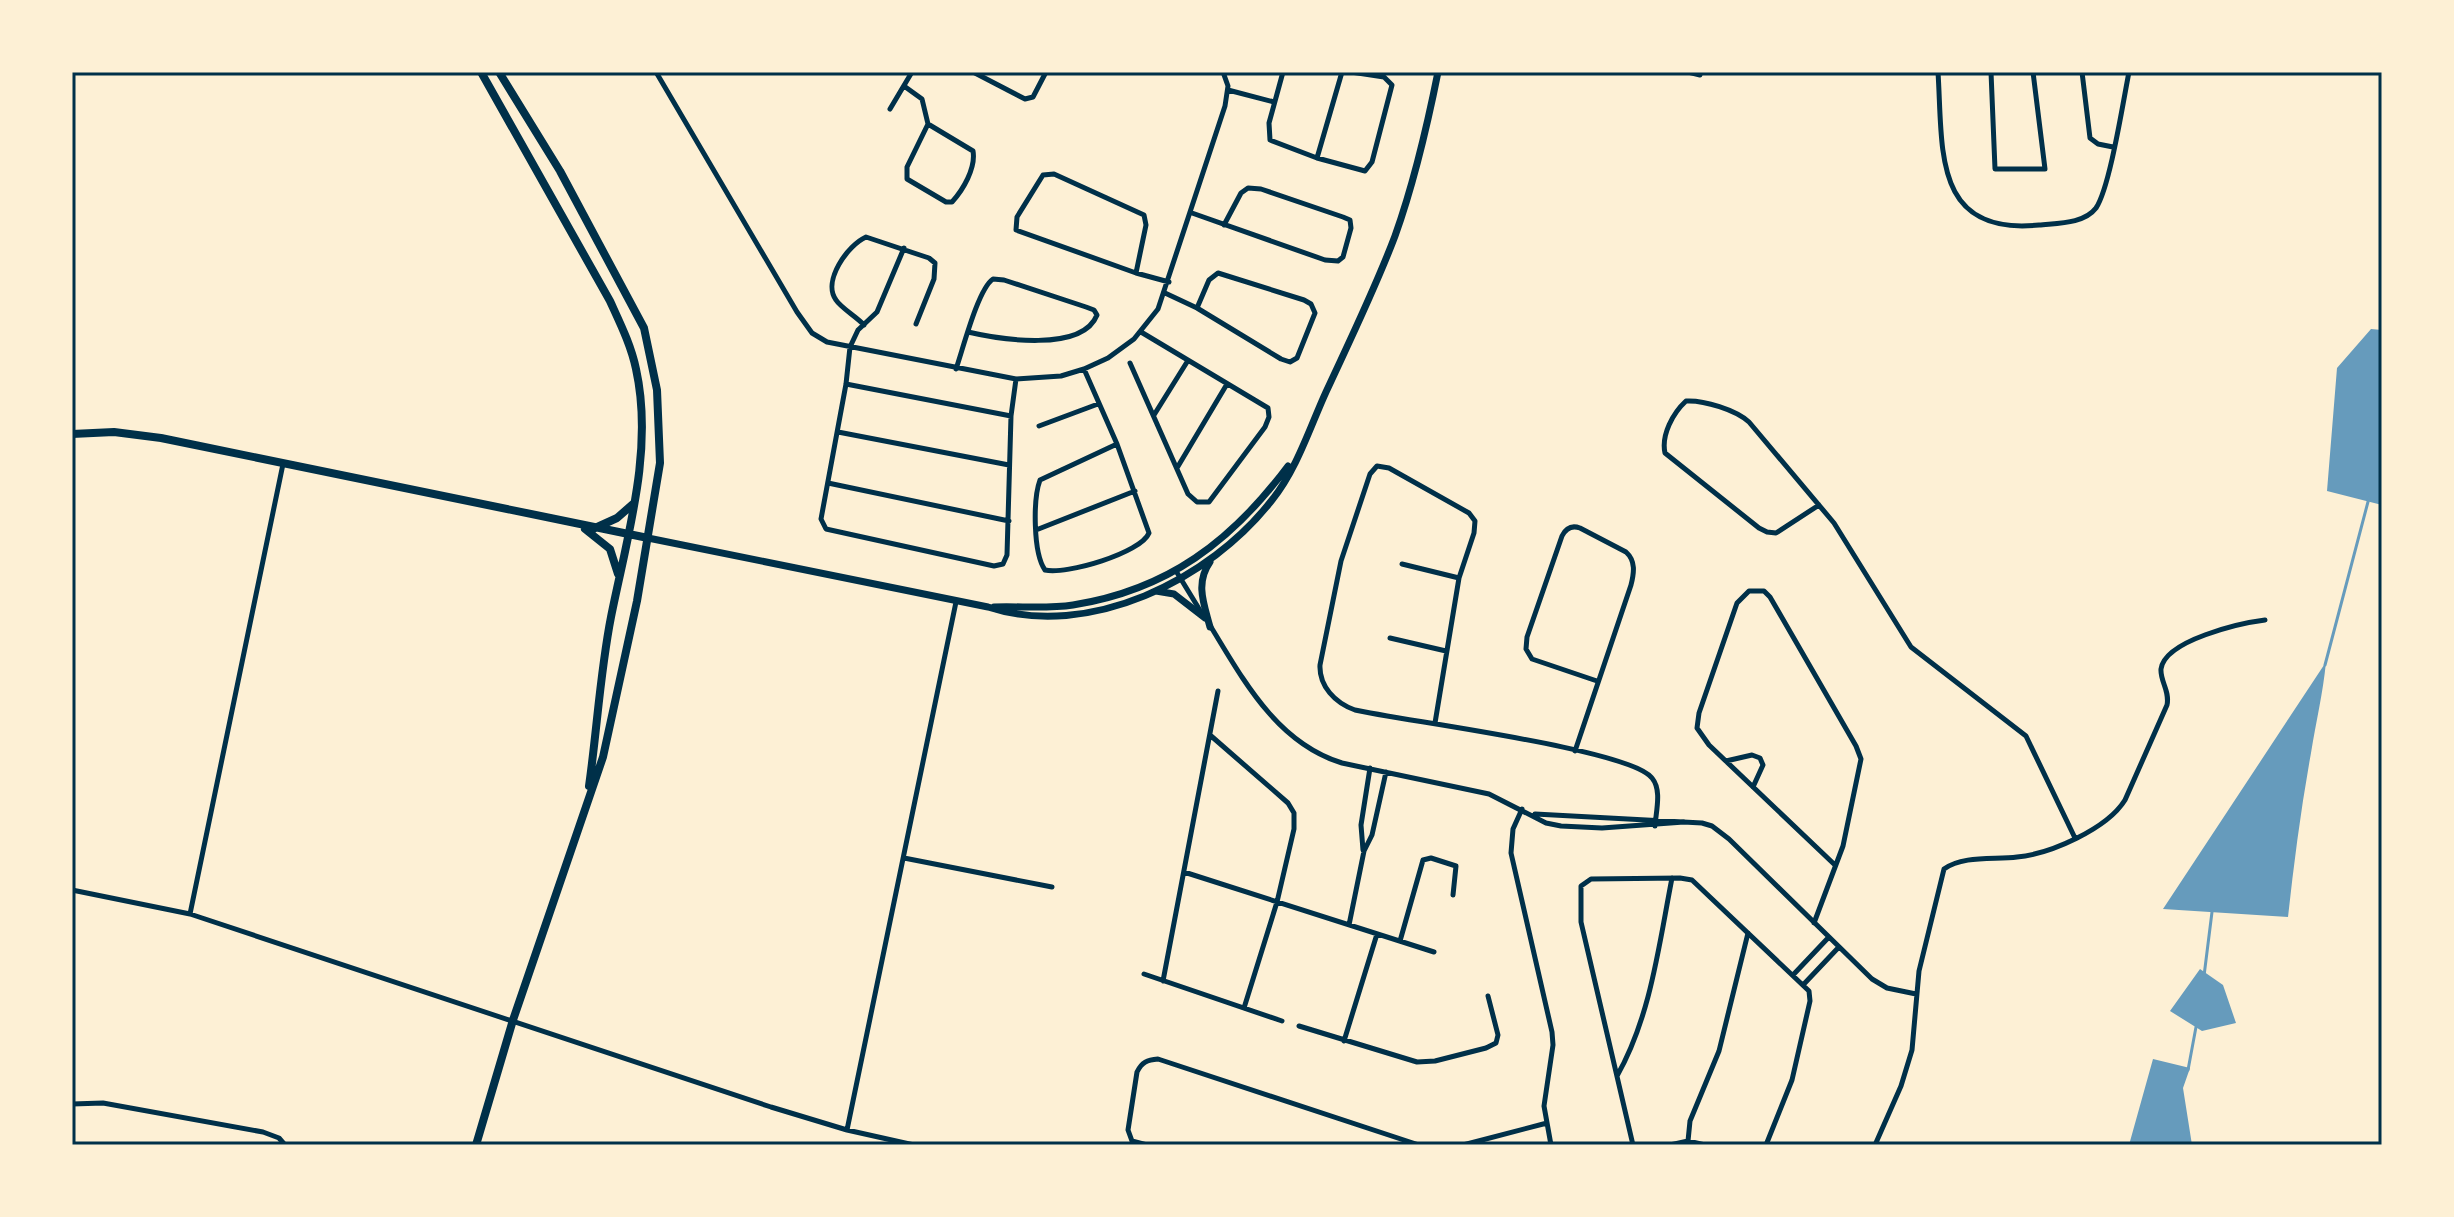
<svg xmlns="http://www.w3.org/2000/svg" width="2454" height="1217" viewBox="0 0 2454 1217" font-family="Roboto,sans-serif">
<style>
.water{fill:#669bbc}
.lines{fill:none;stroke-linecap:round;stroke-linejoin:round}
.stream{stroke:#669bbc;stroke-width:3}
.minor{stroke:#003049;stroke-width:5}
.tertiary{stroke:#003049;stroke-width:7}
.secondary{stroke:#003049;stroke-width:8}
.neatline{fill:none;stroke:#003049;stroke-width:3}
</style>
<rect width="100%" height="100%" fill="#fdf0d5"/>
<path class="water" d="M 2371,329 L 2382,330 L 2382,505 L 2327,491 L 2337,368 Z
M 2326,662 C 2323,693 2316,722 2311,753 C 2301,808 2294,862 2288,917 L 2163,909 Z
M 2200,969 L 2223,985 L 2236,1023 L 2202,1031 L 2170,1011 Z
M 2153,1059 L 2190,1068 L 2183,1088 L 2192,1145 L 2129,1145 Z"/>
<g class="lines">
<path class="stream" d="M 2325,665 L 2369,498
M 2204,976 L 2212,912
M 2188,1070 L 2196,1027"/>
<path class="minor" d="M 656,72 L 797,312 L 812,333 L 827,342 L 1016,379 L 1061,376 L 1084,369 L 1108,358 L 1134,339 L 1158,309 L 1225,106 L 1228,86 L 1223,72
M 973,72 L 1025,99 L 1033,97 L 1046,72
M 1283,72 L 1269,123 L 1270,140 L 1317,158 L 1365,171 L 1372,162 L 1392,85 L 1384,77 L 1351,72
M 1688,72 L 1700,75
M 1938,72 C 1943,149 1932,236 2039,225 C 2057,223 2084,224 2096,208 C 2110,187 2123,102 2129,72
M 1991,72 L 1995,169 L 2045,169 L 2033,72
M 2082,72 L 2090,138 L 2098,144 L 2113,147
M 904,86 L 922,99 L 928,124 L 907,167 L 907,179 L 946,202 L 952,202 C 963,190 976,168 973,151 L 928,124
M 1228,90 L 1274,102
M 890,109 L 912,72
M 1317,158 L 1342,72
M 1192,213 L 1325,260 L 1338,261 L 1343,257 L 1351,228 L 1350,220 L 1343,217 L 1261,189 L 1248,188 L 1241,193 L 1224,225
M 904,248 L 877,312 L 858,330 L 850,347 L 846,384 L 821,519 L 826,529 L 994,566 L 1003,564 L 1007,555 L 1011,416 L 1016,379
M 1136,273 L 1146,225 L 1144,215 L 1054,174 L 1043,175 L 1017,217 L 1016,230 L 1136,273 L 1169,282
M 1165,293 L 1197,308 L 1281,359 L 1290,362 L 1297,358 L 1315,313 L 1311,304 L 1304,300 L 1218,273 L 1209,280 L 1197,308
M 864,325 C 857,317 841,308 836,300 C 822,281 848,245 866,237 L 929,258 L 935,263 L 934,279 L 916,324
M 1130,363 L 1188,494 L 1197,502 L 1209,502 L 1265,427 L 1269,417 L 1268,408 L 1141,332
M 956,369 C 963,349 978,289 993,279 L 1004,280 L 1086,307 L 1094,310 L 1097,315 C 1082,353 998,339 968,332
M 1084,369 L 1117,444 L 1149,533 C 1141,553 1066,575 1045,570 C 1033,553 1033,499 1040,480 L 1117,444
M 846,384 L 1011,416
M 1154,415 L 1187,362
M 1039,426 L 1098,404
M 838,432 L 1009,465
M 1177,468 L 1227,384
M 828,483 L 1009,521
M 1819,505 L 1776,533 L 1767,532 L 1759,528 L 1665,453 C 1661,435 1673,413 1686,401 C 1704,400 1736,410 1749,422 L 1834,523 L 1911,647 L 2026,736 L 2075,838
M 1036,530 L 1135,491
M 1402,564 L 1459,578
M 1176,571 L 1201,612
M 1211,627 C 1244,681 1277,743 1342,763 L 1489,794 L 1546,823 L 1561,826 L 1602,828 L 1684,822
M 1390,638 L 1446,651
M 1435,723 L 1459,578 L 1474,533 L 1475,521 L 1469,513 L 1389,468 L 1377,466 L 1370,474 L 1341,561 L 1320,665 C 1319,686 1335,703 1355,710 C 1403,721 1630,749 1652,778 C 1662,790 1656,811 1655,826
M 1210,735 L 1288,803 L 1294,813 L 1294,829 L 1277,902 L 1244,1008
M 1575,751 L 1631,585 C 1634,573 1636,561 1626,552 L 1580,528 C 1572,525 1566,528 1562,536 L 1527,637 L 1526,649 L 1532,659 L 1597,681
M 1726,761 L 1752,755 L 1760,758 L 1763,765 L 1753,787
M 1522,809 L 1513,829 L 1511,853 L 1552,1032 L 1553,1045 L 1544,1106 L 1551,1145
M 1535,814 L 1702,823 L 1712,826 L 1729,839 L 1872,979 L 1887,988 L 1916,994
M 1363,850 L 1361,825 L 1370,768
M 904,858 L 1052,887
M 1184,872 L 1434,952
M 72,890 L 190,914 L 771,1107 L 847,1130 L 914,1145
M 190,914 L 283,464
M 1814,923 L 1843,846 L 1861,759 L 1856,746 L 1770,597 L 1764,591 L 1749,591 L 1737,603 L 1699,713 L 1697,728 L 1709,745 L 1835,865
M 1349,925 L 1364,851 L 1372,835 L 1386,772
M 1400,941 L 1423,860 L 1431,858 L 1456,866 L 1453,895
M 1144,974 L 1282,1021
M 1793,975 L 1828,938
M 1163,981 L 1218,691
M 1803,985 L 1838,948
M 1299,1026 L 1417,1062 L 1435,1061 L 1486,1048 L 1496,1043 L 1498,1035 L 1488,996
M 1344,1041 L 1377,934
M 1617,1076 C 1651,1016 1659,944 1672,878
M 72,1104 L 103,1103 L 263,1132 L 279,1138 L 285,1145
M 847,1130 L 956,602
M 1688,1141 L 1690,1121 L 1719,1051 L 1748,933
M 1147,1145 L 1132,1141 L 1128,1130 L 1137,1072 C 1142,1062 1147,1060 1158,1059 L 1419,1145
M 1463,1145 L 1547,1123
M 1633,1145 L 1581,922 L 1581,886 L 1591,879 L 1680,878 L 1692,880 L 1809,991 L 1810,1001 L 1792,1080 L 1766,1145
M 1670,1145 L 1688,1141 L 1705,1145
M 1875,1145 L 1901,1086 L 1912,1050 L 1919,971 L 1944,869 C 1963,855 1995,860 2017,857 C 2050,854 2107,829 2125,800 L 2167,705 C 2170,691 2160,681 2161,669 C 2165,640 2241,623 2265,620"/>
<path class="tertiary" d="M 648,538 L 988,607 C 1089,640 1210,580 1272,500 C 1297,469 1310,427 1326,392 C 1350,340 1375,289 1395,236 C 1414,183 1427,127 1438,72
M 1210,562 C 1195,583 1204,604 1210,627
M 1156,591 L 1174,594 L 1205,618
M 994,607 C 1020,606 1047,609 1073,605 C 1168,590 1232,541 1288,466"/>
<path class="secondary" d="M 481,72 L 610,301 C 620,323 631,345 636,369 C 654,450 627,537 611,617 C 600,673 597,730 589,786
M 72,434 L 114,432 L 161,438 L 648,538
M 595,528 L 617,518 L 633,504
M 585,529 L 610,549 L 618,574
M 476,1145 L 513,1020 L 603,757 L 637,601 L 660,463 L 657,390 L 644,328 L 560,171 L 499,72"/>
</g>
<rect width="2454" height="1217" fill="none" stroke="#fdf0d5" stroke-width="148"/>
<rect x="74" y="74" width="2306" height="1069" class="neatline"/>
</svg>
